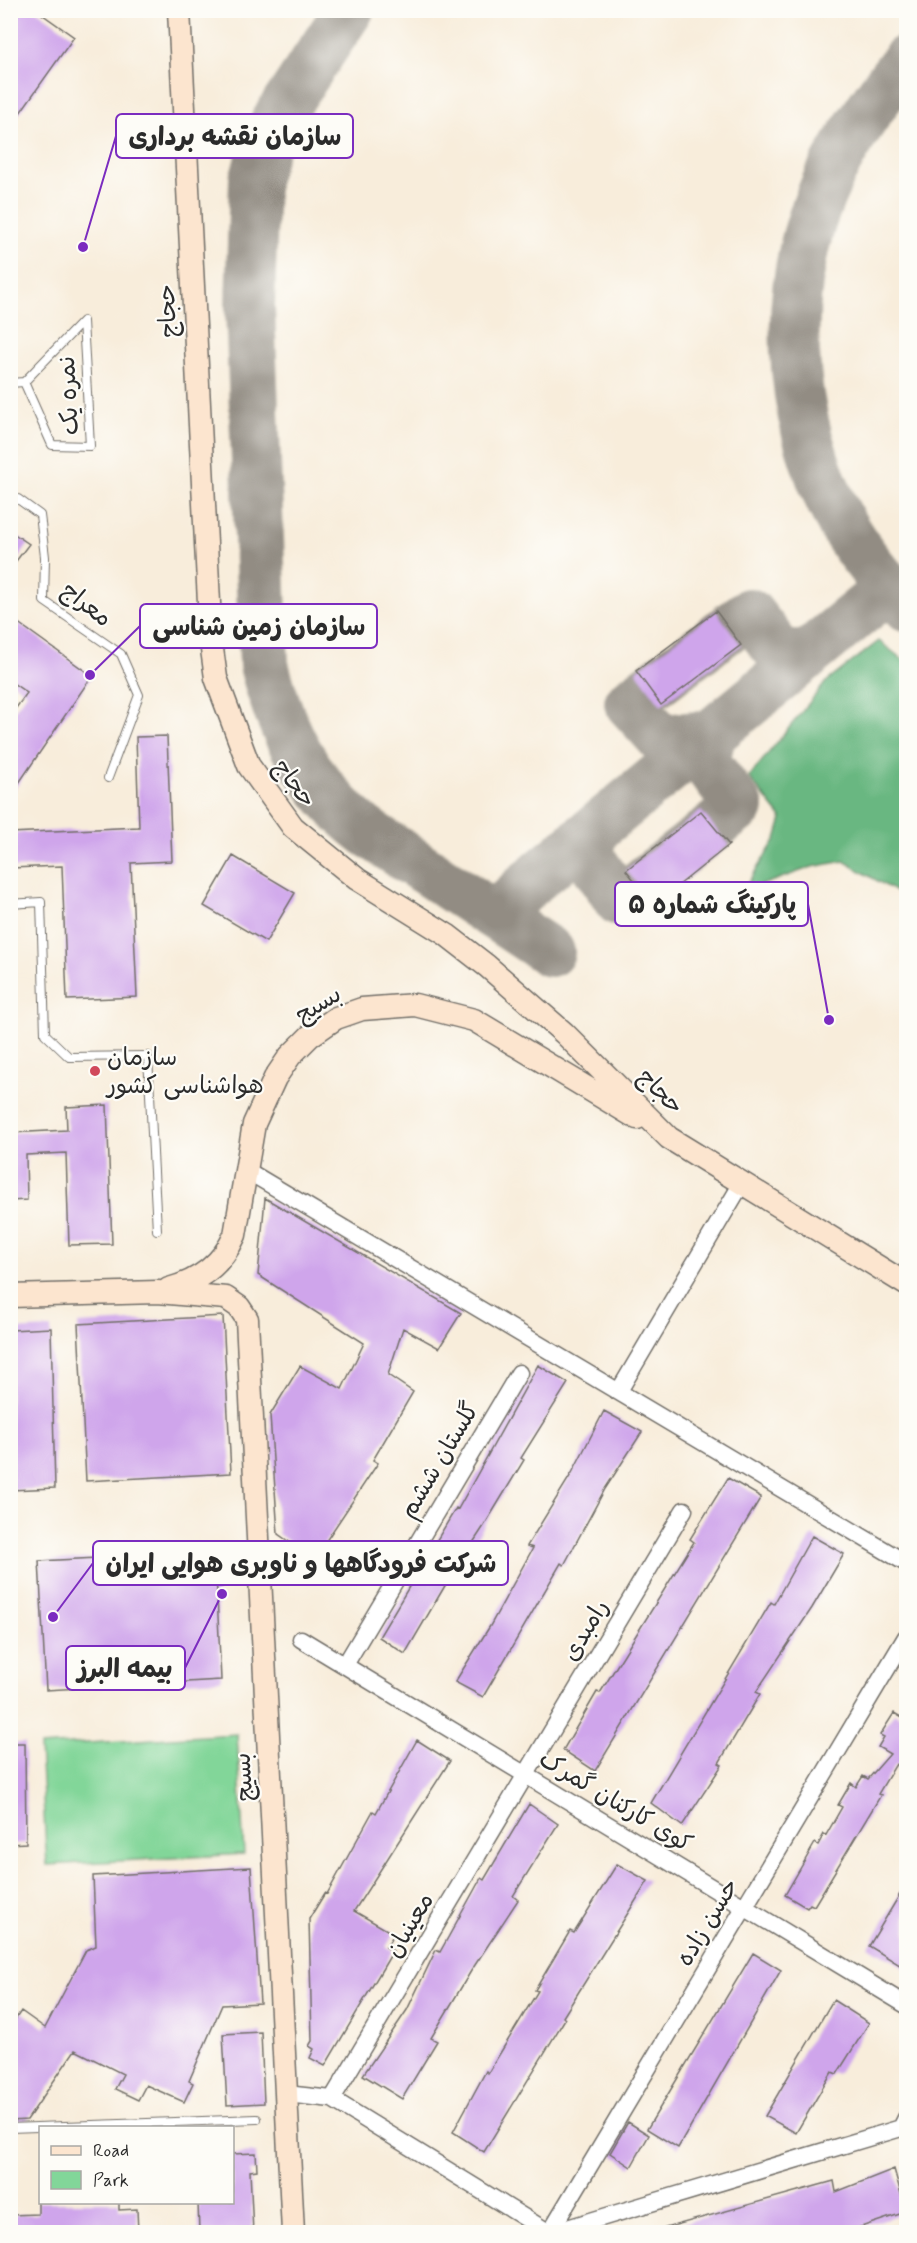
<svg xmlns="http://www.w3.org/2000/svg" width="917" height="2243" viewBox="0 0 917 2243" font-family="Mynerve,'Playpen Sans Arabic',sans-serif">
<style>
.green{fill:#82d699;stroke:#568062;stroke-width:1.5}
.forest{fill:#69b781;stroke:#4a7156;stroke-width:1.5}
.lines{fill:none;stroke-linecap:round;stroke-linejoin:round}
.taxiway{stroke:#928c83;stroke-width:50}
.building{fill:#cfa5eb}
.service-casing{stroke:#736f69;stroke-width:10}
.minor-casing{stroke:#736f69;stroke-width:19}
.secondary-casing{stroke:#736f69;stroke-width:25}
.service{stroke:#fff;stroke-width:8}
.minor{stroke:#fff;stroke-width:16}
.secondary{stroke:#fce5cf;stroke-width:22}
.poi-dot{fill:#d1495b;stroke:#fdfcf7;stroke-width:2}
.labels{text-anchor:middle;stroke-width:4.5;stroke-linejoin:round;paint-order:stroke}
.street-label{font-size:24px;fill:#2b2b2b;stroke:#fdfcf7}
.poi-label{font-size:24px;fill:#2b2b2b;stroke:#fdfcf7;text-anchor:start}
.leader{fill:none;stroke:#7b2cbf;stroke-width:2}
.callout-dot{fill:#7b2cbf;stroke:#fdfcf7;stroke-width:2}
.callout{fill:#fdfcf7;stroke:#7b2cbf;stroke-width:2}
.callout-label{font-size:26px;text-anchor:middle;font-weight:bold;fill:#2b2b2b}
</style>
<rect width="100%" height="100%" fill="#fdfcf7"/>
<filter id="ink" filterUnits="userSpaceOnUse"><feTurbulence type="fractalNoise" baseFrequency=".0167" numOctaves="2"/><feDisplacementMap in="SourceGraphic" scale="12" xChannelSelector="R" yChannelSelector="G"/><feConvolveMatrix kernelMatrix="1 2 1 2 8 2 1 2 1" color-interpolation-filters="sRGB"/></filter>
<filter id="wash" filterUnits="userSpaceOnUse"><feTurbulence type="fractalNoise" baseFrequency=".008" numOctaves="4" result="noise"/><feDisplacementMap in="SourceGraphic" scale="24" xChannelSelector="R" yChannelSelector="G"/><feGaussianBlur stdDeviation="1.35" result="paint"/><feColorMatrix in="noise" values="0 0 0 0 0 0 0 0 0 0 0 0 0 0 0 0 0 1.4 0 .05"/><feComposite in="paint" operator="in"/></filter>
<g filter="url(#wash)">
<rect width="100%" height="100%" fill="#f8eddb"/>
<path class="green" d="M 237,1734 L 244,1854 L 47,1865 L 40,1746 Z"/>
<path class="forest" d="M 879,641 L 906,662 L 906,898 L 844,861 L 812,867 L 742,892 L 776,839 L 782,819 L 749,777 L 826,682 Z"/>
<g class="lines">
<path class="taxiway" d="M 349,10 L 279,115 L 267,138 L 254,180 L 250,307 L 264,665 C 281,732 310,788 366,831 L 550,952
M 906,60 C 878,96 852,132 831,173 C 777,283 785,418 842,524 C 858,553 884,582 906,606
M 594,831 L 587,853 L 619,901 L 739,807 L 705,762 L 711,735 L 662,739 L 629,703 L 749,613 L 781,654 L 807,656
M 495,916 L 532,881 L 889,588"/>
</g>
<g id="blocks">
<path class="building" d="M 19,10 L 36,10 L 74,37 L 10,127 L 10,23 Z
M 10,531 L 29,544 L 10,569 Z
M 716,611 L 741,645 L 661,705 L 636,671 Z
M 10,617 L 92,676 L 10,796 L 10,716 L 27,693 L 10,681 Z
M 167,736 L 172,861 L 131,863 L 137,997 L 67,1000 L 62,866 L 10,868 L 10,833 L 139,827 L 136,737 Z
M 701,811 L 729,845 L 654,905 L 626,870 Z
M 233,856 L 295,893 L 266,942 L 204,906 Z
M 107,1105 L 112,1244 L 69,1245 L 66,1153 L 26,1155 L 27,1200 L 10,1201 L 10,1133 L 67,1130 L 66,1107 Z
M 265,1198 L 461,1313 L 439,1348 L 403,1328 L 388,1375 L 413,1392 L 373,1460 L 378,1463 L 314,1559 L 278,1534 L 270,1415 L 300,1366 L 342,1389 L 364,1343 L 258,1275 Z
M 223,1316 L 231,1473 L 86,1481 L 78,1324 Z
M 51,1328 L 55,1488 L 10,1490 L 10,1330 Z
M 538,1365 L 568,1383 L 521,1458 L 524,1460 L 484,1526 L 446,1584 L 405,1654 L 379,1637 L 456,1508 L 458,1509 Z
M 604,1411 L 642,1432 L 605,1489 L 564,1565 L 561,1563 L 483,1697 L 455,1682 L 490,1626 L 533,1548 L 527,1546 L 572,1473 Z
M 728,1478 L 761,1497 L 595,1771 L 563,1750 L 597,1692 L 600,1693 L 694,1542 L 690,1539 Z
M 812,1536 L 844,1554 L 812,1608 L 756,1692 L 760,1694 L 719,1763 L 722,1765 L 682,1826 L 651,1803 L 771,1602 L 774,1604 Z
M 215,1552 L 221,1680 L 46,1690 L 39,1561 Z
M 894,1713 L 906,1720 L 906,1764 L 902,1761 L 899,1766 L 896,1764 L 878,1794 L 881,1795 L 814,1906 L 810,1904 L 807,1908 L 785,1895 L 815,1843 L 818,1845 L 824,1834 L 826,1835 L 842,1807 L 838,1805 L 851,1783 L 856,1787 L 863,1776 L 868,1779 L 890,1754 L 878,1747 L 884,1737 L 880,1735 Z
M 417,1740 L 450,1761 L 354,1911 L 394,1934 L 386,1947 L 393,1951 L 325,2066 L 310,2058 L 314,2049 L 309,2046 L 312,2041 L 309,1919 L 325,1893 L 327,1894 L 373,1811 L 376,1813 Z
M 10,1743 L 25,1743 L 26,1843 L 10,1844 Z
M 529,1804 L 558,1824 L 513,1896 L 518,1900 L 471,1971 L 431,2038 L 437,2041 L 402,2099 L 363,2075 L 407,2010 L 436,1950 L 440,1952 L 481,1878 L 484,1880 Z
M 617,1864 L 648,1881 L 563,2017 L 565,2019 L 484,2152 L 453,2132 L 486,2071 L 488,2073 L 538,1991 L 535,1990 L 570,1931 L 574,1933 Z
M 251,1867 L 260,2003 L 222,2005 L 189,2081 L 193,2083 L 184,2102 L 146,2085 L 138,2100 L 115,2089 L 123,2074 L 75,2050 L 27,2120 L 10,2121 L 10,2027 L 21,2011 L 45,2028 L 86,1950 L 96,1946 L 93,1876 Z
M 906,1884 L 906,1969 L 869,1946 Z
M 753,1953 L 781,1970 L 678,2148 L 647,2129 Z
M 833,2000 L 869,2023 L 837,2074 L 832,2072 L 796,2133 L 765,2116 Z
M 261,2032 L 264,2103 L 227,2105 L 223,2034 Z
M 628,2122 L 649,2135 L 631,2167 L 610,2153 Z
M 256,2153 L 257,2170 L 250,2171 L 253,2232 L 199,2232 L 198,2202 L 232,2202 L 232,2154 Z
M 894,2169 L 906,2212 L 846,2232 L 665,2232 L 665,2228 L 834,2181 L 836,2192 Z
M 38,2202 L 119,2202 L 119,2210 L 137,2209 L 138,2232 L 10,2232 L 10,2215 L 38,2214 Z"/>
</g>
</g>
<g filter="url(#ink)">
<use href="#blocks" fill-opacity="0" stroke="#736f69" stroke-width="1.5"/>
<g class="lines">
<g class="service-casing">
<path id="service" d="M 10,383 L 24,382 L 83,321 L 90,446 L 52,445 L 24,382
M 10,500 L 18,499 L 40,515 L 45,557 L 44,601 L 121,654 L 139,695 L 108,778
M 10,904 L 41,902 L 45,1034 L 69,1057 L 148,1056 L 157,1230
M 10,2128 L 257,2119"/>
</g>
<g class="minor-casing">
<path id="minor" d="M 246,1170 L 906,1563
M 619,1391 L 742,1183
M 301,1639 L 906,2005
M 345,1665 L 519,1373
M 286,2094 L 332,2099 L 548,2232
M 332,2099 L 684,1510
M 550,2232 L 906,1637
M 554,2232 L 901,2128 L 906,2118"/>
</g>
<g class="secondary-casing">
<path id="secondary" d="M 179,10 L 211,642 L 216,678 L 249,766 L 293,827 L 357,879 L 447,935 L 487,966 L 564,1033 L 669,1138 L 906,1284
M 169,1289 C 199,1281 222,1265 235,1235 L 254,1124 L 275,1078 L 290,1056 L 310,1036 L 336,1018 L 362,1009 L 415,1005 L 474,1020 L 637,1118
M 10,1296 L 158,1292 L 226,1298 L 239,1307 L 247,1319 L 293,2232"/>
</g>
<use href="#service" class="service"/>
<use href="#minor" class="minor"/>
<use href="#secondary" class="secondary"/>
</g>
</g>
<circle class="poi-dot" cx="95" cy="1071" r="6"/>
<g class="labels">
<g class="street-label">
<text transform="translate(167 311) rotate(-93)" y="8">حجاج</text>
<text transform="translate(68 395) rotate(-93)" y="8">نمره یک</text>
<text transform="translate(87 604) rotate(38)" y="8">معراج</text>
<text transform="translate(295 783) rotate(53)" y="8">حجاج</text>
<text transform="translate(318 1004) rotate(-31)" y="8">بسیج</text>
<text transform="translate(661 1091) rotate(45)" y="8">حجاج</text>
<text transform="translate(439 1460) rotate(-59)" y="8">گلستان ششم</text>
<text transform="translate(585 1630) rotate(-59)" y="8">رامبدی</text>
<text transform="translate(243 1777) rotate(-93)" y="8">بسیج</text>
<text transform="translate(616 1801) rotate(31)" y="8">کوی کارکنان گمرک</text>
<text transform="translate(707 1922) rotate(-59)" y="8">حسن زاده</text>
<text transform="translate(409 1925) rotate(-59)" y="8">معینیان</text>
</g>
<g class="poi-label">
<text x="107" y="1065">سازمان<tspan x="107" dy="28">هواشناسی کشور</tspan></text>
</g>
</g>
<path class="leader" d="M83 247L116 136M90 675L140 626M829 1020L808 904M53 1617L93 1563M222 1594L185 1668"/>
<g class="callout-dot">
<circle cx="83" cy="247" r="6"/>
<circle cx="90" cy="675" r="6"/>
<circle cx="829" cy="1020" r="6"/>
<circle cx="53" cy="1617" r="6"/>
<circle cx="222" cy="1594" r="6"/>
</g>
<g class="callout">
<rect x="116" y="114" width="237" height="44" rx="6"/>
<rect x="140" y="604" width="237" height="44" rx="6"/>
<rect x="615" y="882" width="193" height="44" rx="6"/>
<rect x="93" y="1541" width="415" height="44" rx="6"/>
<rect x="66" y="1646" width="119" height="44" rx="6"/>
</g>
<g class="callout-label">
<text x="235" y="145">سازمان نقشه برداری</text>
<text x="259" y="635">سازمان زمین شناسی</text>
<text x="712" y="913">پارکینگ شماره ۵</text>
<text x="301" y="1572">شرکت فرودگاهها و ناوبری هوایی ایران</text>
<text x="125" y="1677">بیمه البرز</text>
</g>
<rect width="917" height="2243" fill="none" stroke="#fdfcf7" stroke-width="36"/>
<rect x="39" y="2126" width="195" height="78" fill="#fdfcf7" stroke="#a9a8a5" stroke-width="1.5"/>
<rect x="51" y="2146" width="30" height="9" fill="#fce5cf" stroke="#a9a8a5" stroke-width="1.5"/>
<text x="93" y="2156" font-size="18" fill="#2b2b2b">Road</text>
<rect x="51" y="2171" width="30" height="18" fill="#82d699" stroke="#a9a8a5" stroke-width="1.5"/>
<text x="93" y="2186" font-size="18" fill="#2b2b2b">Park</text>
</svg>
